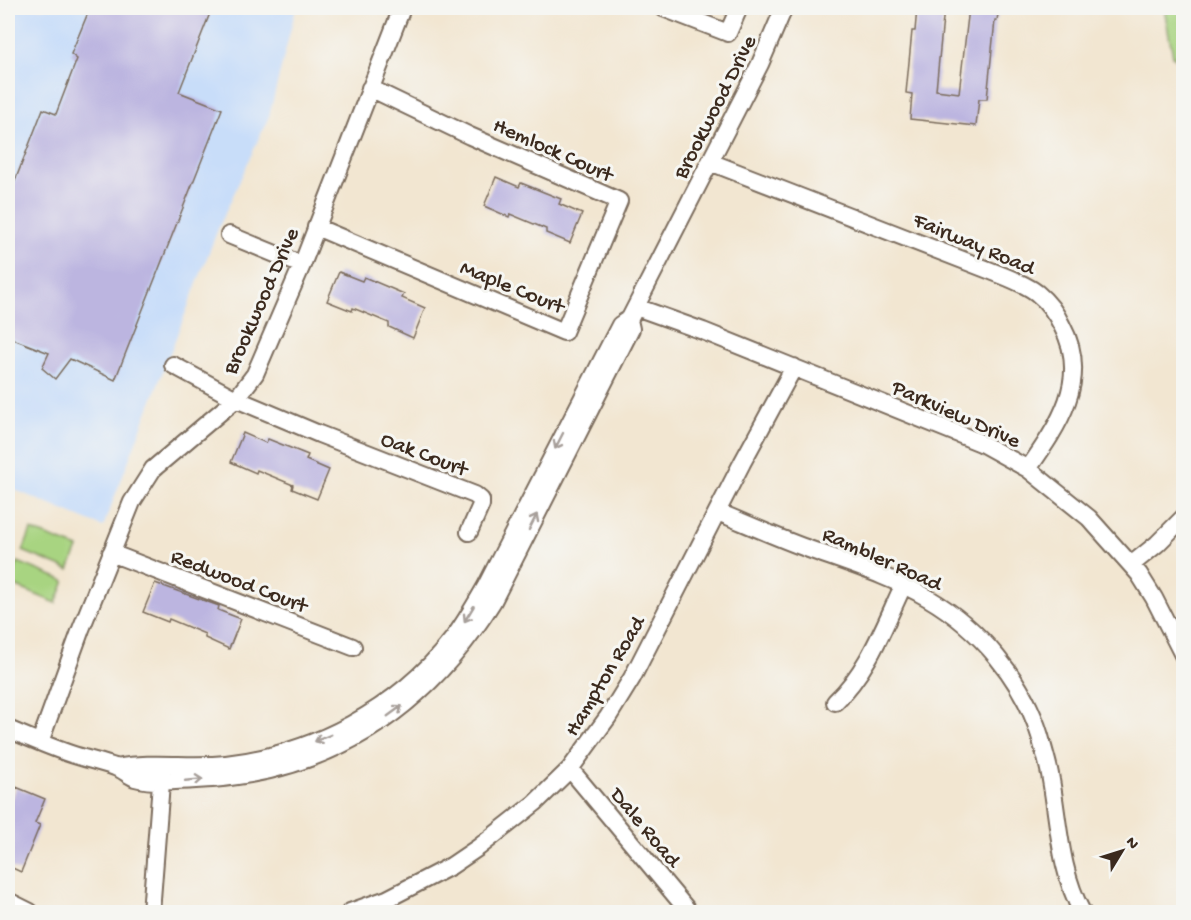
<svg xmlns="http://www.w3.org/2000/svg" width="1191" height="920" viewBox="0 0 1191 920" font-family="'Gochi Hand',sans-serif">
<style>
.built{fill:#c8ddf9}
.green{fill:#a8d481;stroke:#727f50;stroke-width:1.5}
.building{fill:#bcb5e0}
.lines{fill:none;stroke-linecap:round;stroke-linejoin:round}
.minor-casing{stroke:#7b6c5d;stroke-width:20}
.minor{stroke:#fff;stroke-width:16}
.oneway{stroke:#a79f9a}
.labels{text-anchor:middle;stroke-width:6;stroke-linejoin:round;paint-order:stroke}
.street-label{font-size:22px;fill:#3b2a1e;stroke:#f6f6f2}
</style>
<rect width="100%" height="100%" fill="#f6f6f2"/>
<filter id="ink" filterUnits="userSpaceOnUse"><feTurbulence type="fractalNoise" baseFrequency=".0167" numOctaves="2"/><feDisplacementMap in="SourceGraphic" scale="12" xChannelSelector="R" yChannelSelector="G"/><feConvolveMatrix kernelMatrix="1 2 1 2 8 2 1 2 1" color-interpolation-filters="sRGB"/></filter>
<filter id="wash" filterUnits="userSpaceOnUse"><feTurbulence type="fractalNoise" baseFrequency=".008" numOctaves="4" result="noise"/><feDisplacementMap in="SourceGraphic" scale="24" xChannelSelector="R" yChannelSelector="G"/><feGaussianBlur stdDeviation="1.35" result="paint"/><feColorMatrix in="noise" values="0 0 0 0 0 0 0 0 0 0 0 0 0 0 0 0 0 1.4 0 .05"/><feComposite in="paint" operator="in"/></filter>
<g filter="url(#wash)">
<rect width="100%" height="100%" fill="#f2e6d1"/>
<path class="built" d="M 8,8 L 296,8 L 269,116 L 218,229 L 103,527 L 8,487 Z"/>
<path class="green" d="M 1164,8 L 1183,8 L 1183,64 L 1173,56 Z
M 31,530 L 78,548 L 69,570 L 23,551 Z
M 18,562 L 65,581 L 56,603 L 10,584 Z"/>
<g id="blocks">
<path class="building" d="M 90,8 L 212,8 L 179,92 L 222,109 L 115,380 L 70,359 L 55,379 L 42,368 L 49,353 L 8,337 L 8,226 L 13,213 L 8,211 L 8,199 L 43,109 L 56,114 L 77,59 L 71,54 Z
M 917,8 L 944,8 L 936,90 L 959,93 L 969,8 L 999,8 L 997,20 L 995,20 L 987,99 L 979,99 L 976,126 L 910,119 L 912,94 L 906,93 L 912,31 L 915,31 Z
M 496,177 L 519,187 L 521,183 L 561,199 L 559,204 L 582,214 L 570,243 L 546,233 L 546,229 L 510,214 L 509,217 L 484,206 Z
M 339,272 L 362,281 L 364,277 L 404,294 L 402,298 L 425,308 L 413,338 L 389,327 L 389,323 L 353,308 L 352,311 L 327,301 Z
M 243,433 L 266,443 L 268,439 L 308,455 L 306,460 L 329,470 L 317,499 L 292,489 L 293,485 L 257,470 L 256,473 L 231,462 Z
M 155,583 L 219,606 L 218,610 L 241,619 L 229,649 L 205,638 L 205,634 L 169,619 L 168,622 L 143,612 Z
M 16,787 L 45,799 L 35,823 L 40,825 L 21,872 L 8,866 L 8,826 L 12,816 L 8,814 L 8,808 Z"/>
</g>
</g>
<g filter="url(#ink)">
<use href="#blocks" fill-opacity="0" stroke="#7b6c5d" stroke-width="1.5"/>
<g class="lines">
<g class="minor-casing">
<path id="minor" d="M 663,8 L 728,33 L 739,8
M 710,162 L 991,271 C 1006,277 1024,283 1037,293 C 1048,302 1056,313 1062,326 C 1091,379 1058,426 1028,469
M 316,227 L 564,332 L 619,201 L 470,136 L 370,88
M 229,235 L 302,265
M 636,307 L 703,331 L 981,443 L 1028,469 L 1089,518 L 1139,574 L 1154,598 L 1184,657
M 173,365 L 236,399 L 319,434 L 475,495 L 481,500 L 481,505 L 469,532
M 718,512 C 747,524 776,537 806,548 C 847,563 891,576 928,598 C 979,628 1023,679 1040,736 C 1044,751 1049,766 1051,780 C 1059,824 1060,872 1082,912
M 111,553 L 353,647
M 1131,565 L 1157,544 L 1184,517
M 835,702 C 868,671 884,626 903,586
M 8,729 C 29,738 50,747 71,754 C 86,759 101,762 115,767 C 122,769 128,775 135,778 C 155,784 191,780 212,779 C 336,769 428,706 493,601 L 631,329 L 629,320 L 760,64 L 784,8
M 40,742 L 81,629 L 132,502 L 153,469 L 236,399 L 255,374 L 302,265 L 402,8
M 117,768 C 153,761 190,768 226,764 C 313,754 397,710 452,640 C 465,623 475,605 486,586 L 620,325 L 626,321
M 570,769 L 689,912
M 8,901 L 30,912
M 151,912 L 162,770
M 350,912 L 387,899 L 451,866 L 479,847 L 535,803 L 570,769 L 608,717 L 632,678 L 742,463 L 794,367"/>
</g>
<use href="#minor" class="minor"/>
</g>
<defs><path id="oneway-shaft" d="M-6 0H5M1.5-3L5.5 0L1.5 3" fill="none" stroke-width="1.6" stroke-linecap="round" stroke-linejoin="round" transform="scale(1.5)"/></defs>
<g class="oneway">
<use href="#oneway-shaft" transform="translate(559 441) rotate(117)"/>
<use href="#oneway-shaft" transform="translate(533 522) rotate(-63)"/>
<use href="#oneway-shaft" transform="translate(469 614) rotate(121)"/>
<use href="#oneway-shaft" transform="translate(395 711) rotate(-36)"/>
<use href="#oneway-shaft" transform="translate(323 738) rotate(157)"/>
<use href="#oneway-shaft" transform="translate(194 780) rotate(-5)"/>
</g>
</g>
<g class="labels">
<g class="street-label">
<text transform="translate(713 106) rotate(-63)" y="8">Brookwood Drive</text>
<text transform="translate(554 148) rotate(24)" y="8">Hemlock Court</text>
<text transform="translate(975 242) rotate(23)" y="8">Fairway Road</text>
<text transform="translate(513 285) rotate(22)" y="8">Maple Court</text>
<text transform="translate(259 300) rotate(-66)" y="8">Brookwood Drive</text>
<text transform="translate(957 412) rotate(24)" y="8">Parkview Drive</text>
<text transform="translate(425 452) rotate(21)" y="8">Oak Court</text>
<text transform="translate(883 557) rotate(24)" y="8">Rambler Road</text>
<text transform="translate(240 579) rotate(21)" y="8">Redwood Court</text>
<text transform="translate(603 675) rotate(-59)" y="8">Hampton Road</text>
<text transform="translate(647 826) rotate(50)" y="8">Dale Road</text>
</g>
</g>
<rect width="1191" height="920" fill="none" stroke="#f6f6f2" stroke-width="30"/>
<g transform="translate(1122 851) rotate(52)" stroke="#f6f6f2" stroke-width="4.5" paint-order="stroke">
<path d="M0-4.5L10 22L0 15L-10 22Z" fill="#3b2a1e"/>
<text y="-9" font-size="16" font-weight="bold" text-anchor="middle" fill="#3b2a1e">N</text>
</g>
</svg>
